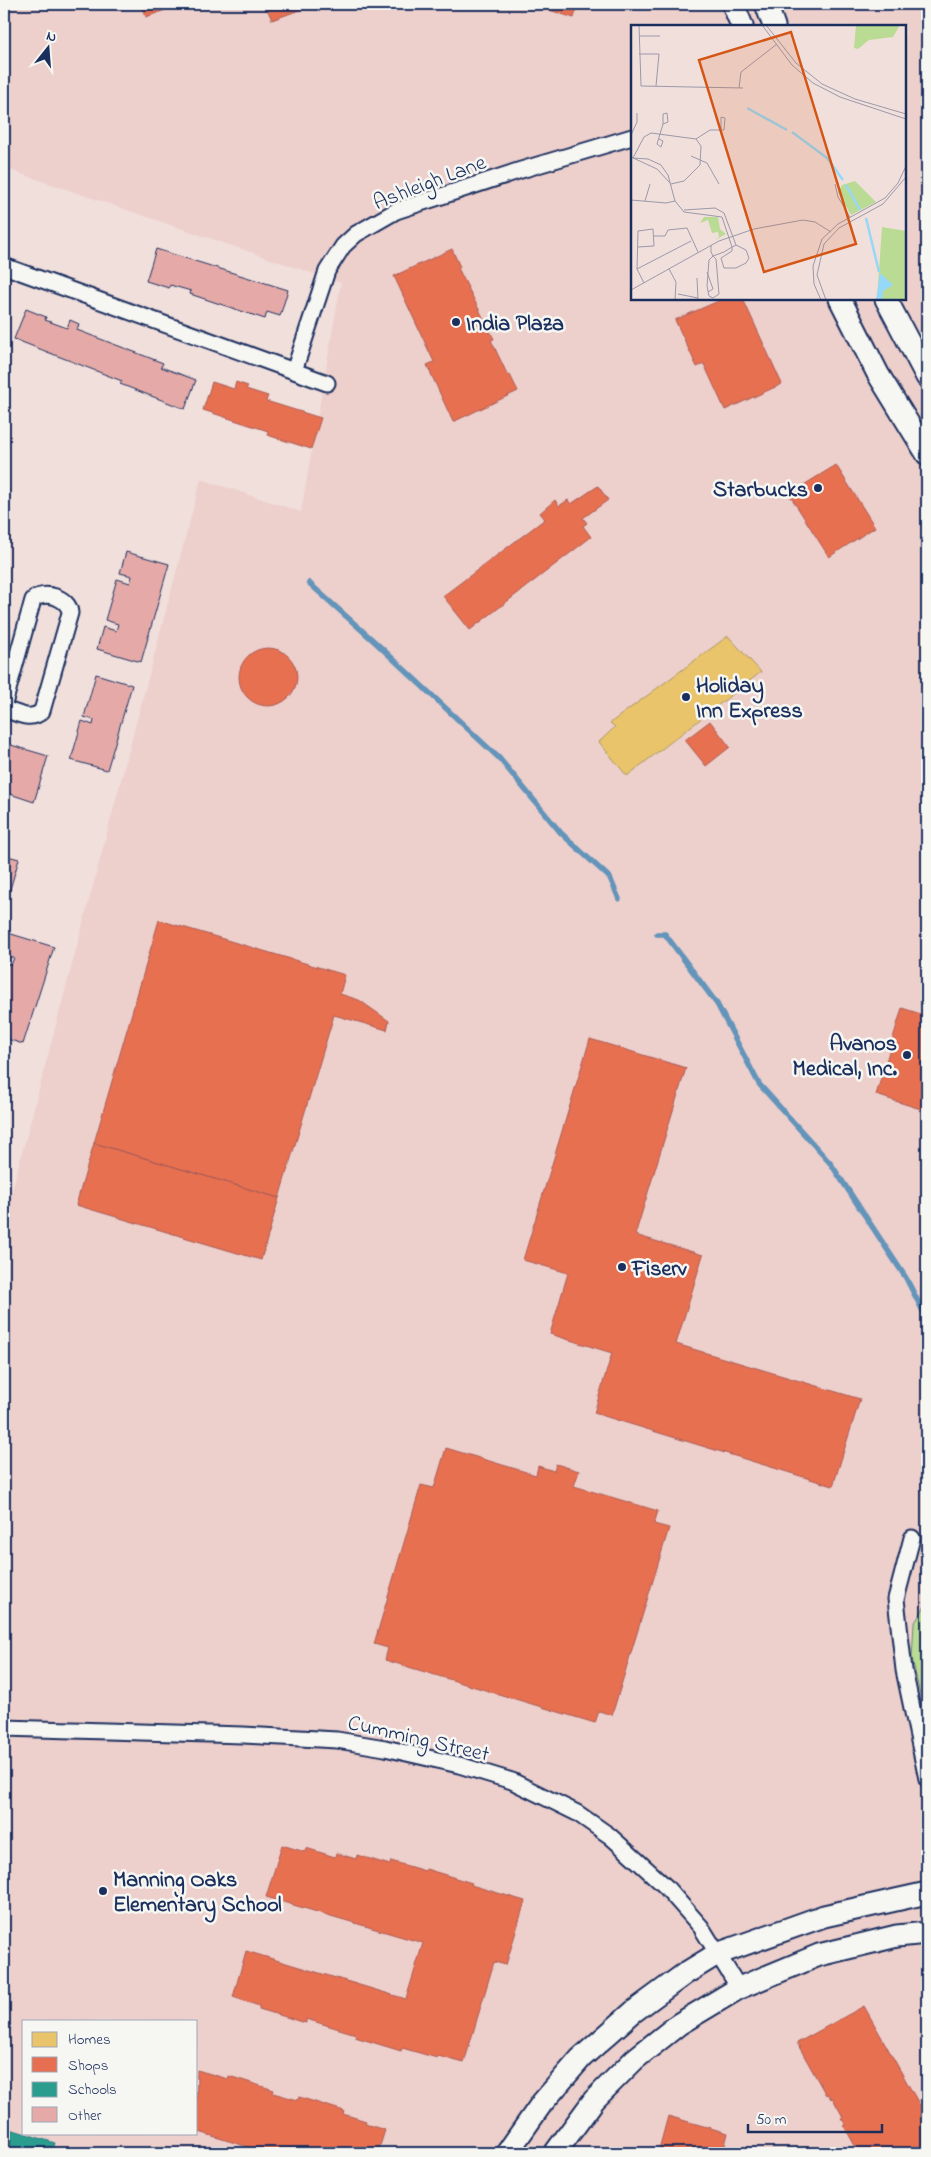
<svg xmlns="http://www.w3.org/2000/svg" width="931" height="2157" viewBox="0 0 931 2157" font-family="'Indie Flower',sans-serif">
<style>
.built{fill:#edcfcc;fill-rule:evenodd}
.green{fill:#badb94;stroke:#6a8579}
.homes{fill:#e9c46a;stroke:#ab9766}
.shops{fill:#e76f51;stroke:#aa5c55}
.schools{fill:#2a9d8f;stroke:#267c80}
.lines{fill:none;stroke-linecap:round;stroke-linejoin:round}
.stream{stroke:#6494ba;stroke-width:5.5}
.building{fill:#e5aaa8;stroke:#1b2f5e}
.street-casing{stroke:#1b2f5e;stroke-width:19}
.secondary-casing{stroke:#1b2f5e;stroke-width:25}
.street{stroke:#f6f6f2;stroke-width:15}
.secondary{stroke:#f6f6f2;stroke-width:21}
.poi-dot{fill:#1b2f5e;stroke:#f6f6f2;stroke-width:2}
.labels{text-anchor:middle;stroke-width:5;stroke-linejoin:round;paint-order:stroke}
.street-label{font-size:22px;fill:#1b2f5e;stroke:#f6f6f2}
.poi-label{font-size:22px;font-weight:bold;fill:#1b2f5e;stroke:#f6f6f2;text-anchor:start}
.inset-river{fill:none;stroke:#95d8f7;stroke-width:2.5}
.inset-road{fill:none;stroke:#9b99aa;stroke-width:1}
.view{fill:#d45514;fill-opacity:0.15;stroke:#d45514;stroke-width:2.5}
.inset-edge{fill:none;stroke:#1b2f5e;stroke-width:2.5}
</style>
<rect width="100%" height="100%" fill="#f1dfdc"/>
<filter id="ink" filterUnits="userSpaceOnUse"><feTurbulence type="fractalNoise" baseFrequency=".02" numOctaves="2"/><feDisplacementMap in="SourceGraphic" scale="10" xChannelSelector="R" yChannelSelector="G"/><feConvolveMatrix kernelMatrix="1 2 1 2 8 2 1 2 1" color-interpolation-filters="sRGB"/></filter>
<g filter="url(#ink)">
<path class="built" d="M 4,4 L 927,4 L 927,2153 L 4,2153 L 4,1221 L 201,479 L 301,512 L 341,283 L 4,168 ZM 632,26 L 905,26 L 905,299 L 632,299 ZM 24,2021 L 196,2021 L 196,2133 L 24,2133 Z"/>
<path class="green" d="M 927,1603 L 927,1727 L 912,1658 L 914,1624 Z"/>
<path class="homes" d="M 728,636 L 761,672 L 627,776 L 599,742 L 615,727 L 610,723 Z"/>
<path class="shops" d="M 141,4 L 182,4 L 146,17 Z
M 265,4 L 316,4 L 272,20 Z
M 531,4 L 578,4 L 574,18 Z
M 452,249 L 460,267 L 458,268 L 494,339 L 491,340 L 508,376 L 510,375 L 518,391 L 453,422 L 427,365 L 434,362 L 394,276 Z
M 723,299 L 743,299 L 782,384 L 725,410 L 704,364 L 697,367 L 675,320 Z
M 212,382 L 234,389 L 236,382 L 248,386 L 246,389 L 268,396 L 266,401 L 321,418 L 311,449 L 267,435 L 268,431 L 203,410 Z
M 836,465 L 875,527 L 829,557 L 789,494 Z
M 598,486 L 608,500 L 583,518 L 587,523 L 583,526 L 591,537 L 470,630 L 443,596 L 545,519 L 540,513 L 555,500 L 559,506 L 568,500 L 571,504 Z
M239 677a29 29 0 1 1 58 0a29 29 0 1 1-58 0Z
M 710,721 L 730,747 L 706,766 L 685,740 Z
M 159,920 L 345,975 L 340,994 L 359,1000 L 389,1021 L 387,1030 L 334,1015 L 279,1198 L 94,1143 Z
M 902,1008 L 927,1016 L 927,1111 L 876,1095 Z
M 590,1039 L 686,1068 L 635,1235 L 703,1255 L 676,1344 L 860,1399 L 833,1486 L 594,1413 L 612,1353 L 550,1334 L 568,1273 L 523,1260 Z
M 94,1143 L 279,1198 L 261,1260 L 76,1205 Z
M 446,1448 L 536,1475 L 538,1466 L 554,1471 L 556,1464 L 579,1471 L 574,1486 L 658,1511 L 654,1524 L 669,1528 L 612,1715 L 599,1711 L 595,1723 L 385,1660 L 388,1648 L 374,1644 L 421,1485 L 434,1488 Z
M 282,1845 L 305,1852 L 306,1848 L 335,1857 L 336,1853 L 356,1859 L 357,1855 L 390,1865 L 391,1861 L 425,1871 L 426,1869 L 472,1883 L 471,1885 L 525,1901 L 506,1965 L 494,1962 L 464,2063 L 438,2056 L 437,2058 L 402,2048 L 401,2051 L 355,2037 L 356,2034 L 306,2019 L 306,2023 L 259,2009 L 259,2006 L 233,1997 L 246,1951 L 406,1999 L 423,1943 L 266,1897 Z
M 864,2006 L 927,2118 L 927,2153 L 859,2153 L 844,2126 L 846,2125 L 841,2118 L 843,2117 L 832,2097 L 831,2099 L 828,2094 L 826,2095 L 797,2043 Z
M 197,2070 L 228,2079 L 229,2076 L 274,2090 L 273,2093 L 298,2100 L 299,2097 L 344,2111 L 343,2114 L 366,2121 L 365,2124 L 385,2130 L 379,2149 L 387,2151 L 387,2153 L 268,2153 L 196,2131 Z
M 668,2116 L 728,2133 L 723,2153 L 658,2153 Z"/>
<path class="schools" d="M 4,2127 L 55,2143 L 52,2153 L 4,2153 Z"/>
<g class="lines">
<path class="stream" d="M 309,583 L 375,642 L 499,758 L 561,833 L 610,878 L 619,899
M 657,934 L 665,934 L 717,1004 L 759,1084 L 831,1164 L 906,1278 L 927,1319"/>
</g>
<path class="building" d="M 156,249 L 288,290 L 280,316 L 267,312 L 265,319 L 190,294 L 191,291 L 170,285 L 169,288 L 146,281 Z
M 26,309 L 46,317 L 45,320 L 67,328 L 70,320 L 79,324 L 77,330 L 163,363 L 161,367 L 196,380 L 185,409 L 120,384 L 122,381 L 14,339 Z
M 126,552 L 169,564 L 141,662 L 97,649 L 103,627 L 116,631 L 118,624 L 105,620 L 117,579 L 130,583 L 132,576 L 120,573 Z
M 96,674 L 132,685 L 107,770 L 71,760 L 82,721 L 93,725 L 94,720 L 84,717 Z
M 4,743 L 48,756 L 34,802 L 4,792 Z
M 4,855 L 19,859 L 8,896 L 4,895 Z
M 8,933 L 54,947 L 23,1044 L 4,1038 L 4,963 L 11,965 L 14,958 L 4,955 L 4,948 Z"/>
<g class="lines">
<g class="street-casing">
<path id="street" d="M 4,266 L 327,383
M 294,371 L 327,271 L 343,246 L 356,234 L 396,211 L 521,170 L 632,137
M 4,704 L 33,600 C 43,590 69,597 70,613 L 42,711 C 31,722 17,713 4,709
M 912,1538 L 896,1599 L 904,1670 L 927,1779
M 4,1728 L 243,1735 L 337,1740 L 385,1748 L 459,1765 L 512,1781 L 577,1813 L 610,1836 L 640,1863 L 665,1886 L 701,1927 L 739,1988"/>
</g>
<g class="secondary-casing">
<path id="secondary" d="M 733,4 L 742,26
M 766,4 L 774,26
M 840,299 L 878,374 L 927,454
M 886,299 L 927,377
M 507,2153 L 542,2103 L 581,2058 L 633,2012 L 686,1973 L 717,1954 L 824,1916 L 927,1893
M 555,2153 L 594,2100 L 635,2059 L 679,2024 L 739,1988 L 819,1955 L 897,1936 L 927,1933"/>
</g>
<use href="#street" class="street"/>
<use href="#secondary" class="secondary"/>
</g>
</g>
<g class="poi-dot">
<circle cx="456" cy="322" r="5"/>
<circle cx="818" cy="488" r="5"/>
<circle cx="686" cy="697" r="5"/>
<circle cx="907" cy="1055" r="5"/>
<circle cx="622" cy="1267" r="5"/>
<circle cx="103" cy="1891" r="5"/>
</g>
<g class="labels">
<g class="street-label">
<text transform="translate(429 181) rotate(-21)" y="8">Ashleigh Lane</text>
<text transform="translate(419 1737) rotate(13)" y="8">Cumming Street</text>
</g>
<g class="poi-label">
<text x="466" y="330">India Plaza</text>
<text x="808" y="496" text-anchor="end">Starbucks</text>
<text x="696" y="692">Holiday<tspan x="696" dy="25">Inn Express</tspan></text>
<text x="897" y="1050" text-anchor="end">Avanos<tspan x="897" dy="25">Medical, Inc.</tspan></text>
<text x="632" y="1275">Fiserv</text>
<text x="113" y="1886">Manning Oaks<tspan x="113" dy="25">Elementary School</tspan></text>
</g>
</g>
<g transform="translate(631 25)">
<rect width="275" height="275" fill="#f1dfdc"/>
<path d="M 225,0 L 269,0 L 262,12 L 238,15 L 227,24 L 223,23 ZM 224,156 L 245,177 L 220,190 L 207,167 L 211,160 ZM 73,192 L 87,192 L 89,204 L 95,209 L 84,215 L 88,212 L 87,207 L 81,208 L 77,195 L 69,198 ZM 251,202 L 275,206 L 275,275 L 246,275 Z" fill="#badb94"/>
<path d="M 249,248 L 262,260 L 252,266 L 251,275 L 245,275 Z" fill="#95d8f7"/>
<path class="inset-river" d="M 116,83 L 156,105M 161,107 L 196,133 L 212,155M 215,160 L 229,185M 235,193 L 248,247"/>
<path class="inset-road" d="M 8,0 L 10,61 L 112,63M 131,0 L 161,40 L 182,58 L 209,72 L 275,94M 135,0 L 165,38 L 191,59 L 224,74 L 275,89M 8,11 L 29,11M 8,29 L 28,29 L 25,61M 108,63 L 110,47 L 146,19M 36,88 L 37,97 L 32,99 L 32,89 ZM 90,92 L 94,93 L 93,105 L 90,105 ZM 0,110 L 6,97 L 6,88M 28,114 L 32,116 L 30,122 L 26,119 L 32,99M 65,114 L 79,105 L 90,105M 60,131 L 76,138 L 88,159M 0,132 L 26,144 L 39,158M 2,133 L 17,134 L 30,140 L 37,150 L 44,176 L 53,187 L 91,192 L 101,222 L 101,226 L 90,233 L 93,243 L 105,243 L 115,238 L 118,233 L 115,225 L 105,220 L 101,222 L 93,227 L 82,231 L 78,235 L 76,261 L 78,271 L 82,273 L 88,269 L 85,234 L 82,231 L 80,227 L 80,220M 2,133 L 13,112 L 20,108 L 65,114 L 70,121 L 69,140 L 53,156 L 40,159M 204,159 L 207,172 L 219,192M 0,175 L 35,178 L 44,176M 14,176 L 19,159M 53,185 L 84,183 L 93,188 L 105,220M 23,211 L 34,211 L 37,205 L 56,203 L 67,227M 7,222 L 23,221 L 22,204 L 7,206 L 6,244 L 13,258M 6,244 L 60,216M 38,244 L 45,257 L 44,275M 76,247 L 82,264 L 77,267M 66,253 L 67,275M 0,265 L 88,216 L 123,204 L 172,195 L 184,197 L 200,207M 47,269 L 67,273M 190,275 L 183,259 L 182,241 L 191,214 L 207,199 L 254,173 L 267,158 L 275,141M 195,275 L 186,250 L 193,219 L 208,203 L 252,179 L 275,152"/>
<path class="view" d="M 160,7 L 225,219 L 133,247 L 68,35 Z"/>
<rect width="275" height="275" class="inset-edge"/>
</g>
<rect width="931" height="2157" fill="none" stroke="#f6f6f2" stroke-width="20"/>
<rect x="10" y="10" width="911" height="2137" fill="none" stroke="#1b2f5e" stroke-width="2" filter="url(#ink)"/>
<rect x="22" y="2020" width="175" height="115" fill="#f6f6f2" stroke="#9ea6b7"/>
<rect x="32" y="2032" width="25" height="15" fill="#e9c46a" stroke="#9ea6b7"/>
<text x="68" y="2044" font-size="15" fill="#1b2f5e">Homes</text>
<rect x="32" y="2057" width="25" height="15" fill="#e76f51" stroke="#9ea6b7"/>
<text x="68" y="2070" font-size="15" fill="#1b2f5e">Shops</text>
<rect x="32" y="2082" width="25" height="15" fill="#2a9d8f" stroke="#9ea6b7"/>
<text x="68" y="2094" font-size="15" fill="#1b2f5e">Schools</text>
<rect x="32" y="2107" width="25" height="15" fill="#e5aaa8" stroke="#9ea6b7"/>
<text x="68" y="2120" font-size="15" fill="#1b2f5e">Other</text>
<g transform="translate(48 48) rotate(17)" stroke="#f6f6f2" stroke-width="4" paint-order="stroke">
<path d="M0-4L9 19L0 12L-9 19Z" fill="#1b2f5e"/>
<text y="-8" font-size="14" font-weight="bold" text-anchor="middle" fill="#1b2f5e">N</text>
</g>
<path d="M748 2124v8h134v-8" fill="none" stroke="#1b2f5e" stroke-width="2.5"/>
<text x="756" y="2124" font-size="15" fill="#1b2f5e" stroke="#f6f6f2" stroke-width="4" paint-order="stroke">50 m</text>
</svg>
